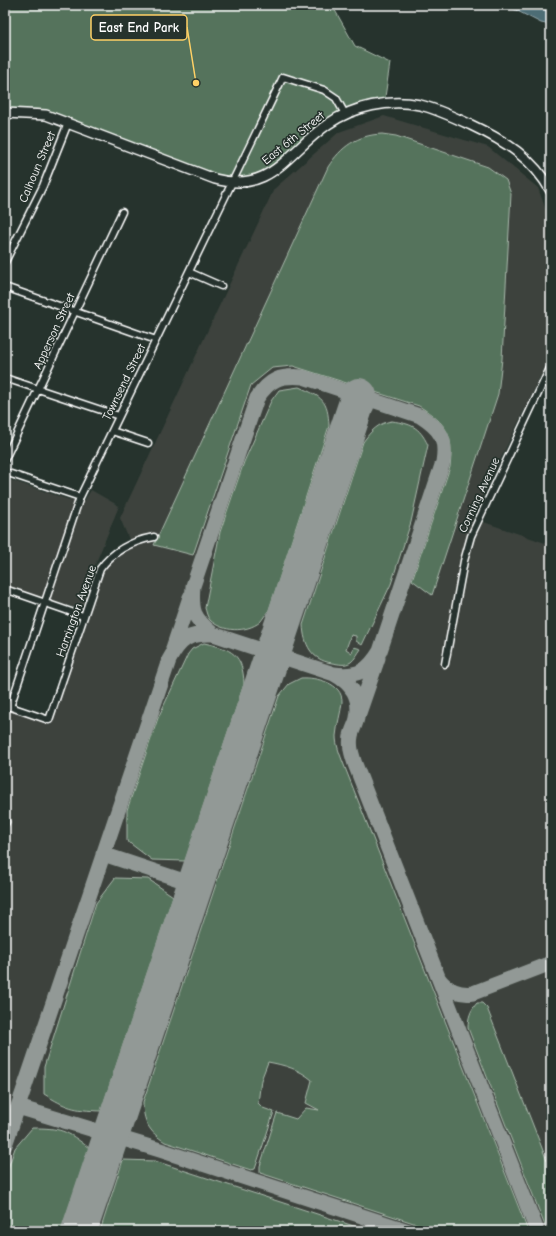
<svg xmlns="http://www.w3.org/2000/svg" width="556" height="1236" viewBox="0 0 556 1236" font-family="'Comic Neue',sans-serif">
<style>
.built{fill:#3c433d}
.green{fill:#55735b;stroke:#aab9ad}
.water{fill:#4d6d74;stroke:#94a7ac}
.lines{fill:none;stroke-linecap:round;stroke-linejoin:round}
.taxiway{stroke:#929996;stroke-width:15}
.runway{stroke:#929996;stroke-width:36}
.street-casing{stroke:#fff;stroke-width:9}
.secondary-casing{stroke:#fff;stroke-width:12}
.street{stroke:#26332d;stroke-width:6}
.secondary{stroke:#26332d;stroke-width:9}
.labels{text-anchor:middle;stroke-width:3.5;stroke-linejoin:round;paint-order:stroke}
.street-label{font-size:12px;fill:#fff;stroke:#26332d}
.leader{fill:none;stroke:#ffd166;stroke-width:1.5}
.callout-dot{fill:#ffd166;stroke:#26332d;stroke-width:1.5}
.callout{fill:#26332d;stroke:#ffd166;stroke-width:1.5}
.callout-label{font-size:13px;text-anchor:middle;font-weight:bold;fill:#fff}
</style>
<rect width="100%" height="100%" fill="#26332d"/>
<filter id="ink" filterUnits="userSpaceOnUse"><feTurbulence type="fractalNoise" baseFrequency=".025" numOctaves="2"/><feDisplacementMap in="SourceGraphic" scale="8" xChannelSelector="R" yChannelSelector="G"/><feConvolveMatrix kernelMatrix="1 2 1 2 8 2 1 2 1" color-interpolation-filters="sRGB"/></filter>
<g filter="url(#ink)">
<path class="built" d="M 384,116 L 488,147 L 538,188 L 551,224 L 551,355 L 472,518 L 551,545 L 551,1231 L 5,1231 L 5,709 L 51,725 L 84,618 L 104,569 L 130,542 L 120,518 L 274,189 L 339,132 Z
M 5,478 L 82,504 L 91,490 L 119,506 L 89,580 L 82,610 L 5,586 Z"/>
<path class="green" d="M 5,5 L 332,5 L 355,46 L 390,63 L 384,104 L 345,114 L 271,173 L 231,183 L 32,114 L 5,113 Z
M 382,134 L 396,136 L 488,167 L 506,180 L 511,194 L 502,359 L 498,394 L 432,595 L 412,580 L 450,467 C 454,434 447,424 419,406 L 293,366 L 272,368 L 251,385 L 193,555 L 154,545 L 328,167 C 341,147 357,135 382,134 Z
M 299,387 C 322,397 328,400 329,426 L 269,610 C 266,613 263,619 260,622 C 246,633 222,632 210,620 C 207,617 206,611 205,608 L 220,532 L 244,462 L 271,401 L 279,390 Z
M 392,421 C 411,424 419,426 428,445 L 411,522 L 391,584 L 362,645 L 356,641 L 356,636 L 351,635 L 346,649 L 352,653 L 354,647 L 361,649 C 358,653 355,659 351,662 C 345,666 339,664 332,663 C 311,660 304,644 303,625 L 363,442 C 371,431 378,423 392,421 Z
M 204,643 C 232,649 243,654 244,684 L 185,861 L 152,860 L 127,841 L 127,810 L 158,718 L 188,654 L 192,649 Z
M 301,678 C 316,677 343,683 342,702 C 341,713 337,724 336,736 C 336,744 339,752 342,760 L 528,1231 L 438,1231 L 260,1173 L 260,1166 L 277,1113 L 296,1119 L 306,1108 L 319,1110 L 306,1103 L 312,1080 C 299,1069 284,1065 268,1062 L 261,1080 L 258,1103 L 263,1108 L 274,1112 L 255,1169 L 251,1170 L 165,1142 C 149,1132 143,1121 143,1102 L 279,696 L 289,684 Z
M 115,878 L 148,879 L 173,896 L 101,1111 C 73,1110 67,1108 44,1094 L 44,1067 L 96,903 Z
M 477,1003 L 482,1003 L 487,1008 L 551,1171 L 551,1231 L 547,1231 L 468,1028 C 468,1018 470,1011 477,1003 Z
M 32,1128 C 61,1128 66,1130 89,1148 L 61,1231 L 5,1231 L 5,1177 L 15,1148 Z
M 123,1160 L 155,1161 L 369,1231 L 100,1231 Z"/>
<path class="water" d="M 506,5 L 551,5 L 551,25 L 541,23 Z"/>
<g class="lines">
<path class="taxiway" d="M 213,634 C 193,618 191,611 193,586 L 257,398 C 270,379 280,375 303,377 L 420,416 C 440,429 447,438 443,462 L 380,651 C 368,671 358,677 334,674
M 173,648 L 190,597
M 359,713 L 378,658
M 103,854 L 196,885
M 439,979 C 447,990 460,995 473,993 L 551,963
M 18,1107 L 160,1150 L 408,1231
M 5,1145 L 169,660 C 180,639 189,633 213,634 L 334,674 C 352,684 361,697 357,718 C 356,724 352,730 351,736 C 349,746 352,755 355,764 L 536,1228"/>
<path class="runway" d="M 79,1231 L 359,396"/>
<g class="street-casing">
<path id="street" d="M 5,262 L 43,186 L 68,123
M 189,272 L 221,286
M 5,287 L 156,340
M 5,378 L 119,416
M 112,431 L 148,443
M 5,459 L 122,212
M 5,472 L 80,497
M 5,589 L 83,616
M 445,664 L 464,561 L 471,536 L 551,366
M 5,705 L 49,720 L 100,569 C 113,551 132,541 154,537
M 10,707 L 80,497 L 283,77 L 324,90 L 336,98 L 345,114
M 5,824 L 6,822"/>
</g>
<g class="secondary-casing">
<path id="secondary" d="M 5,113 L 46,115 L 215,179 C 272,194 287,152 328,124 C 354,106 389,99 420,105 C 438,109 455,118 471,125 C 505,141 533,158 551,191"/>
</g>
<use href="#street" class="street"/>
<use href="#secondary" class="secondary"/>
</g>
</g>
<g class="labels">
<g class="street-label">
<text transform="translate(293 138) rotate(-39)" y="4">East 6th Street</text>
<text transform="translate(37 167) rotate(-67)" y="4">Calhoun Street</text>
<text transform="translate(54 331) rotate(-65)" y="4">Apperson Street</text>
<text transform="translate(124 382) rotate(-64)" y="4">Townsend Street</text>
<text transform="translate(479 495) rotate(-65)" y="4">Corning Avenue</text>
<text transform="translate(76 611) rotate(-70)" y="4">Harrington Avenue</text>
</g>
</g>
<path class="leader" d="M196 83L187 27"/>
<circle class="callout-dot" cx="196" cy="83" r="4"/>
<rect class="callout" x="91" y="15" width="96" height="25" rx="4"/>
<g class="callout-label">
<text x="139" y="32">East End Park</text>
</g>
<rect width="556" height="1236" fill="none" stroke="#26332d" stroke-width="20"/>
<rect x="10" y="10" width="536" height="1216" fill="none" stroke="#fff" stroke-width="1.5" filter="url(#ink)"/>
</svg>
